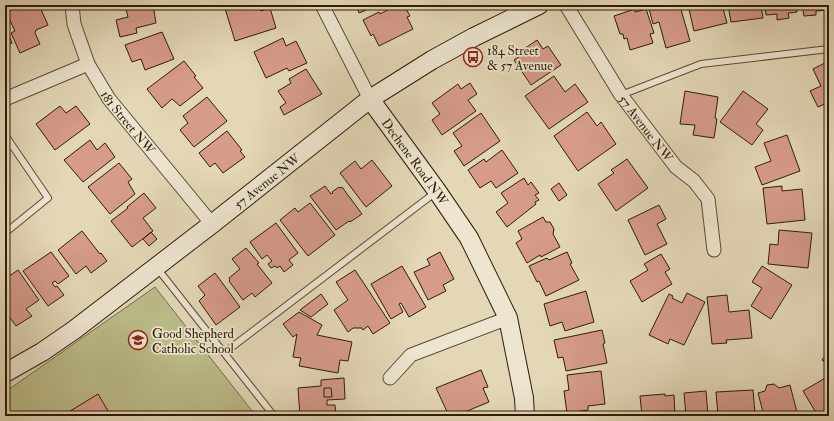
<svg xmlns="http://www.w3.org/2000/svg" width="834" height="421" viewBox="0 0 834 421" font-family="'IM FELL Double Pica',serif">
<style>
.green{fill:#bbbc89;stroke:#746c48}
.building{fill:#d69b8a;stroke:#2e1c08}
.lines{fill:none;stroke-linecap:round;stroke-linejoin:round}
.lane-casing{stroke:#5b4b34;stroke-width:8}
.street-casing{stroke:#5b4b34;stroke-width:15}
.secondary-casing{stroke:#2e1c08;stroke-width:20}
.lane{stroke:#ede5d0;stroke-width:6}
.street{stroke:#ede5d0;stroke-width:13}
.secondary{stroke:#ede5d0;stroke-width:18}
.labels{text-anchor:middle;stroke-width:3.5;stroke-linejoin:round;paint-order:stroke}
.poi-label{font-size:13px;fill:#2e1c08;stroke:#ede5d0;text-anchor:start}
.street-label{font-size:13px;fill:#2e1c08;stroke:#ede5d0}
</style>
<rect width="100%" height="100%" fill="#e3d7b7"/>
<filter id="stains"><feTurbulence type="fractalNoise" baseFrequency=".005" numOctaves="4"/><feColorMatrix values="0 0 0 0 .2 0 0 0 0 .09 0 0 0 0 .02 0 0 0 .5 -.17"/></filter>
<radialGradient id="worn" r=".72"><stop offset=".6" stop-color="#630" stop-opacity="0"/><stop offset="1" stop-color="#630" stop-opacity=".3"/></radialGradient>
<path class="green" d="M 155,287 L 256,416 L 5,416 L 5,392 Z"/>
<path class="building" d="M 22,5 L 31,5 L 32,6 L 39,5 L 48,25 L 36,30 L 35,33 L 40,44 L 20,53 L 11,33 L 15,31 L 6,12 Z
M 125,5 L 153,5 L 156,23 L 136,28 L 137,33 L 120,37 L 116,20 L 128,17 Z
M 224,5 L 259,5 L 261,11 L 270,8 L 276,28 L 235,41 Z
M 356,5 L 378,5 L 359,13 Z
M 397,5 L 404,5 L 410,16 L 407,17 L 413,29 L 379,46 L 373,34 L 371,36 L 363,20 L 379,12 L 380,14 Z
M 648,5 L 667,5 L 668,10 L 680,6 L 690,41 L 666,48 L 659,22 L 653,24 Z
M 688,5 L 722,5 L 727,23 L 694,31 Z
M 728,5 L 761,5 L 763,18 L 731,22 Z
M 765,5 L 796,5 L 797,12 L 788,13 L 789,18 L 777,20 L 777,14 L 766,15 Z
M 802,5 L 829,5 L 829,10 L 816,11 L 816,15 L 804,16 Z
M 635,9 L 635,12 L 646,9 L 654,33 L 650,34 L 653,43 L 630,50 L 627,38 L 624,39 L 623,34 L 620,34 L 614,16 Z
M 5,26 L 12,43 L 5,46 Z
M 162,32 L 174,59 L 145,70 L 141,59 L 132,62 L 125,45 Z
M 283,38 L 286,46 L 296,41 L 307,63 L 289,71 L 287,68 L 266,78 L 254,52 Z
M 537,40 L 543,49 L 548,46 L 561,65 L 531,85 L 514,60 L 526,52 L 524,49 Z
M 184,61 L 196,76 L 194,77 L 203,88 L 180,106 L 172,99 L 162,108 L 147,89 Z
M 829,61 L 829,102 L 818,107 L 810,91 L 821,86 L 813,69 Z
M 306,69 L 322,94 L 284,115 L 280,107 L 286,103 L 278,91 L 291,83 L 289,79 Z
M 554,76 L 565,92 L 575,84 L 588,102 L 549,129 L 525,96 Z
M 470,83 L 477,94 L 468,100 L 476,111 L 442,135 L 432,120 L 440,114 L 432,103 L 458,84 L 461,89 Z
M 685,91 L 718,97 L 715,118 L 717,119 L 714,138 L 693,135 L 695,125 L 680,124 Z
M 743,91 L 768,109 L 756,124 L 763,130 L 752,145 L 720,122 Z
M 207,97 L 227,121 L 194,147 L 180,130 L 188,123 L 183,116 Z
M 60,106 L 66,113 L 76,106 L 90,124 L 55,150 L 36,124 Z
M 587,112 L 597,126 L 601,122 L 616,144 L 578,171 L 554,136 Z
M 481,113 L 500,141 L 464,166 L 454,151 L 462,146 L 453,133 Z
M 227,131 L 242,150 L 240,151 L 245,157 L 223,173 L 215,163 L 210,167 L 199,153 Z
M 787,135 L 800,171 L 762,185 L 755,167 L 771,161 L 764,143 Z
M 90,140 L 97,150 L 105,143 L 115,157 L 83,182 L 64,160 Z
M 502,150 L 518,173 L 496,188 L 491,181 L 480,188 L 468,170 L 484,159 L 486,162 Z
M 627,159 L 648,188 L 616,211 L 598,184 L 614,173 L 611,170 Z
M 372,160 L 392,186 L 366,207 L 340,173 L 355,161 L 361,169 Z
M 119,163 L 132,179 L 128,182 L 135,194 L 110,214 L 88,187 Z
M 524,178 L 528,185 L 531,182 L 539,193 L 535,195 L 539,200 L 535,202 L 536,204 L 507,227 L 496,212 L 508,203 L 501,193 Z
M 559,183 L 567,195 L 559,201 L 551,189 Z
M 325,186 L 331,194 L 333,193 L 332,192 L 339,187 L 340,188 L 342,187 L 362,214 L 350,222 L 349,221 L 336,230 L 310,196 Z
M 782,186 L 782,191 L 802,189 L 805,220 L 767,224 L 763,188 Z
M 144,193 L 156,208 L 143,218 L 153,231 L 132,247 L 111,221 L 128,208 L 127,207 Z
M 310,203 L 335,235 L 308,256 L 280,220 L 295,208 L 298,212 Z
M 659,205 L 666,219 L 657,224 L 667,244 L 645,255 L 628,220 Z
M 543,217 L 546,222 L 550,222 L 554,229 L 553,234 L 560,247 L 541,257 L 540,255 L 527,263 L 516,243 L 522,239 L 518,231 Z
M 276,223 L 298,253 L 289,260 L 293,265 L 284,272 L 280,266 L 277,268 L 275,266 L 271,268 L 268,264 L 272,261 L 267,255 L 262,259 L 250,242 Z
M 779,230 L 812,233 L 808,268 L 768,264 L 770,244 L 778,245 Z
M 82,231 L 100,254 L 101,253 L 107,261 L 91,273 L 86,266 L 76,274 L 58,250 Z
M 151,232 L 157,239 L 149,246 L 143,239 Z
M 246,248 L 259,263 L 257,264 L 272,283 L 255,297 L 252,293 L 243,300 L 229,281 L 230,280 L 229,278 L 240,269 L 232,259 Z
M 51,252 L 69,276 L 58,284 L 55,281 L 52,283 L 55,287 L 57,286 L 64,295 L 48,306 L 23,271 Z
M 440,252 L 454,279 L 443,285 L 446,291 L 428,300 L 414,272 L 430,265 L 427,259 Z
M 567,252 L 572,263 L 570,264 L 579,280 L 546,296 L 539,281 L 537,282 L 529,266 L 547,258 L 549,260 Z
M 661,254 L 670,269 L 665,272 L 672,284 L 642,302 L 630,281 L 648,270 L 644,264 Z
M 402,266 L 426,307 L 409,317 L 401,303 L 399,304 L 403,312 L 391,319 L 371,284 Z
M 762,266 L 792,285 L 771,319 L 751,306 L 762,288 L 752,282 Z
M 18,270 L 39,300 L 26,309 L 32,316 L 16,326 L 5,311 L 5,279 Z
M 355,270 L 390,323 L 373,334 L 368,326 L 363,330 L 362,328 L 353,328 L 348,332 L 334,310 L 348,300 L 336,282 Z
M 215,273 L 240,307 L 216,325 L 199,301 L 205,295 L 198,286 Z
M 586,291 L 594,322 L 565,331 L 562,322 L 550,326 L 544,304 Z
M 687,293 L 705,302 L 684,345 L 670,339 L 668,344 L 649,335 L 669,294 L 673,296 L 672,298 L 682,303 Z
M 321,294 L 328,304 L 311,317 L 300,310 Z
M 727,295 L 729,312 L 749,310 L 752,338 L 726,340 L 727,343 L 712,344 L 707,297 Z
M 299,312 L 322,325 L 317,335 L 352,342 L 348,361 L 340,360 L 338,373 L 299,366 L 301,358 L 293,357 L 297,334 L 293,337 L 283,324 Z
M 602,330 L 605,343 L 603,344 L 607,363 L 566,371 L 563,357 L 558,358 L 554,340 Z
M 826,355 L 829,357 L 829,366 L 822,360 Z
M 481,370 L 488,387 L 483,388 L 489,402 L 455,416 L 449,416 L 436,388 Z
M 601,371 L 605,404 L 588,406 L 588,410 L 567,413 L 564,391 L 569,390 L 567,375 Z
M 827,377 L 829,380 L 829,413 L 825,416 L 818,416 L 803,391 Z
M 344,378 L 345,399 L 327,400 L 327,405 L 335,405 L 336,416 L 300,416 L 298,388 L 321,386 L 321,380 Z
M 774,384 L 779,388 L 790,385 L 798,416 L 764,416 L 758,393 L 765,391 L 767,385 Z
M 324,388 L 331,388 L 332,397 L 324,397 Z
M 753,390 L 755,413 L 742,415 L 742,416 L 718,416 L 716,392 Z
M 706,391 L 708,415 L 713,416 L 686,416 L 684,393 Z
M 98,394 L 111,416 L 62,416 Z
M 665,394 L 665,396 L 674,395 L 675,416 L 642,416 L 640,396 Z
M 488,413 L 488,416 L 469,416 L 469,415 Z"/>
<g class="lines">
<g class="lane-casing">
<path id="lane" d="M 621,95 L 701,64 L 829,49
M 5,135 L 48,198 L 5,233
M 157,268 L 274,416
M 224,353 L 436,192"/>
</g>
<g class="street-casing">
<g id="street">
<path id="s1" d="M 72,5 L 74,24 L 88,64 L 109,99 L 212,224"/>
<path d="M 322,5 L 370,99"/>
<path id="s2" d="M 566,5 L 621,95 L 676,167 L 694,181 L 708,199 L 714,250"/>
<path d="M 5,99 L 88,64"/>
<path d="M 390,378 L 411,355 L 508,318"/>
</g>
</g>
<g class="secondary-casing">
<g id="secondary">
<path id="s3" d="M 370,99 L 437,191 L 469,238 L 508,318 L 524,398 L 525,416"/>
<path id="s4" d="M 5,373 L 42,352 L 74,330 L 212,224 L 370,99 L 432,60 L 474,37 L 539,5"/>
</g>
</g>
<use href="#lane" class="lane"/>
<use href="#street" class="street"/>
<use href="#secondary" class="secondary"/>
</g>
<defs>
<g id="bus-ring" transform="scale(1)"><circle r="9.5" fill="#ede5d0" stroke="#8f2418" stroke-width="1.5"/><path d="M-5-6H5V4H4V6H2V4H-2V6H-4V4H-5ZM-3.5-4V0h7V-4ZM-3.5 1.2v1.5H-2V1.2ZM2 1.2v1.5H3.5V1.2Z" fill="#8f2418"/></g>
<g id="school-ring" transform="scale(1)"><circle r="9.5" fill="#ede5d0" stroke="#8f2418" stroke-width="1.5"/><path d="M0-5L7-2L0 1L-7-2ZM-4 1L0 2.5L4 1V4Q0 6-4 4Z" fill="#8f2418"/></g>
</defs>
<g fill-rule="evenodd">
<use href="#bus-ring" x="473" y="57"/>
<use href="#school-ring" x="138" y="340"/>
</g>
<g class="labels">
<g class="poi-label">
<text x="487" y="55">184 Street<tspan x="487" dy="15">&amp; 57 Avenue</tspan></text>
<text x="152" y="338">Good Shepherd<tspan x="152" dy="15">Catholic School</tspan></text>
</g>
<g class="street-label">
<text dy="5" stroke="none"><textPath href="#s1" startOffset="132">181 Street NW</textPath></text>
<text dy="5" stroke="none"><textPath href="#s2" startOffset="147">57 Avenue NW</textPath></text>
<text dy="5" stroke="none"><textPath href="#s3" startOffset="77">Dechene Road NW</textPath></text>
<text dy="5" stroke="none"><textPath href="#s4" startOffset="325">57 Avenue NW</textPath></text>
</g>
</g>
<rect width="834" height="421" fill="none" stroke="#e3d7b7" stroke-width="20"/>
<rect x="6" y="6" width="822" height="409" fill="none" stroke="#2e1c08" stroke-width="2"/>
<rect x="10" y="10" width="814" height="401" fill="none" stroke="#2e1c08"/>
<rect width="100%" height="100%" filter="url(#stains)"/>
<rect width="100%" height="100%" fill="url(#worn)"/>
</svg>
